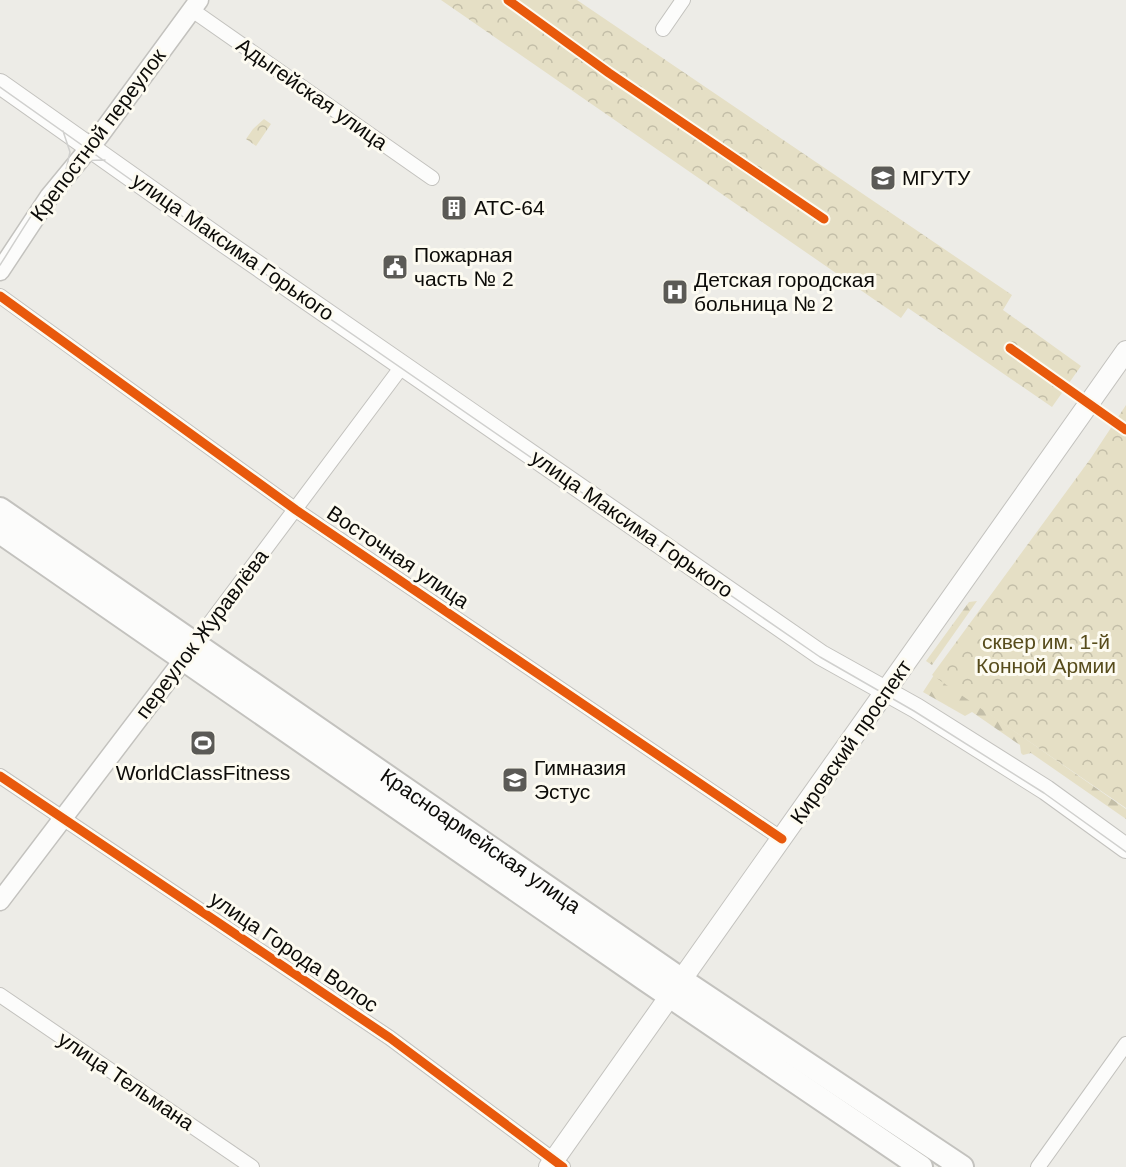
<svg xmlns="http://www.w3.org/2000/svg" width="1126" height="1167" viewBox="0 0 1126 1167" font-family="Arial,sans-serif">
<style>
.forest{fill:url(#forest-firs)}
.park{fill:url(#park-crowns)}
.lines{fill:none;stroke-linecap:round;stroke-linejoin:round}
.minor-casing{stroke:#c3c2be;stroke-width:16}
.tertiary-casing{stroke:#c3c2be;stroke-width:21}
.secondary-casing{stroke:#c3c2be;stroke-width:22}
.primary-casing{stroke:#c3c2be;stroke-width:26}
.minor{stroke:#fcfcfb;stroke-width:14}
.tertiary{stroke:#fcfcfb;stroke-width:18}
.secondary{stroke:#fcfcfb;stroke-width:20}
.primary{stroke:#fcfcfb;stroke-width:22}
.tram{stroke:#d0d0ce;stroke-width:1.5}
.cycleway-casing{stroke:#fdfbf1;stroke-width:13}
.cycleway{stroke:#e8590c;stroke-width:9}
.labels{text-anchor:middle;stroke-width:6;stroke-linejoin:round;paint-order:stroke}
.street-label{font-size:21px;fill:#0c0b08;stroke:#fdfbf1}
.poi-label{font-size:21px;fill:#0c0b08;stroke:#fdfbf1;text-anchor:start}
.park-label{font-size:21px;fill:#574c1c;stroke:#fdfbf1}
</style>
<defs>
<pattern id="forest-firs" width="22" height="20" patternUnits="userSpaceOnUse" patternTransform="scale(1.5)"><rect width="22" height="20" fill="#e5dfc5"/><path d="M5 1l3.5 6h-7zM16 11l3.5 6h-7z" fill="#c3bea8"/></pattern>
<pattern id="park-crowns" width="20" height="18" patternUnits="userSpaceOnUse" patternTransform="scale(1.5)"><rect width="20" height="18" fill="#e5dfc5"/><path d="M2 6a3 3 0 1 1 6 0M12 15a3 3 0 1 1 6 0" fill="none" stroke="#c3bea8"/></pattern>
</defs>
<rect width="100%" height="100%" fill="#edece7"/>
<path class="forest" d="M 977,601 L 932,665 L 926,661 L 969,602 Z
M 934,675 L 1126,809 L 1126,819 L 1031,753 L 1023,755 L 1021,753 L 1020,745 L 972,712 L 965,716 L 923,692 Z"/>
<path class="park" d="M 441,0 L 577,0 L 1012,295 L 1003,310 L 1081,366 L 1052,407 L 908,308 L 901,318 Z
M 264,119 L 271,124 L 256,146 L 246,139 L 253,129 Z
M 1126,405 L 1126,808 L 932,675 L 1091,458 Z"/>
<g class="lines">
<g class="minor-casing">
<path id="minor" d="M 192,10 L 432,178
M 663,29 L 683,0
M 0,296 L 296,510 L 782,839
M 192,647 L 403,365
M 0,776 L 390,1038 L 563,1167
M 0,995 L 252,1167
M 1038,1167 L 1126,1044"/>
</g>
<g class="tertiary-casing">
<path id="tertiary" d="M 0,271 L 49,197 L 100,135 L 199,0
M 0,901 L 184,659"/>
</g>
<g class="secondary-casing">
<path id="secondary" d="M 0,84 L 225,243 L 821,655 L 916,708 L 1046,790 L 1126,848
M 549,1167 L 1126,351"/>
</g>
<g class="primary-casing">
<g id="primary">
<path id="s1" d="M 0,509 L 682,980 L 962,1167"/>
<path d="M 0,532 L 646,980 L 921,1167"/>
</g>
</g>
<use href="#minor" class="minor"/>
<use href="#tertiary" class="tertiary"/>
<use href="#secondary" class="secondary"/>
<use href="#primary" class="primary"/>
<path class="tram" d="M 0,87 L 223,245 L 820,657 L 914,711 L 1044,793 L 1126,852
M 63,131 L 70,152 L 65,174
M 0,265 C 16,241 50,180 73,166 C 83,160 93,160 105,160"/>
<g class="cycleway-casing">
<path id="cycleway" d="M 508,0 L 609,73 L 824,219
M 0,296 L 296,510 L 782,839
M 1010,348 L 1126,430
M 0,776 L 390,1038 L 563,1167"/>
</g>
<use href="#cycleway" class="cycleway"/>
</g>
<defs>
<g id="university-square" transform="scale(1.35)"><rect x="-9" y="-9" width="18" height="18" rx="4" fill="#5b5a56" stroke="#fdfbf1"/><path d="M0-5L7-2L0 1L-7-2ZM-4 1L0 2.5L4 1V4Q0 6-4 4Z" fill="#fff"/></g>
<g id="building-square" transform="scale(1.35)"><rect x="-9" y="-9" width="18" height="18" rx="4" fill="#5b5a56" stroke="#fdfbf1"/><path d="M-4-6H4V6H1V3H-1V6H-4ZM-2.5-4.3h1.7v1.8h-1.7ZM.8-4.3h1.7v1.8H.8ZM-2.5-1h1.7V.8h-1.7ZM.8-1h1.7V.8H.8Z" fill="#fff"/></g>
<g id="civic-square" transform="scale(1.35)"><rect x="-9" y="-9" width="18" height="18" rx="4" fill="#5b5a56" stroke="#fdfbf1"/><path d="M-.6-6.5H3V-4.5H.6V-3L4-1V1h2V6H-6V1h2V-1L-.6-3ZM-1.2 2.5V6h2.4V2.5Z" fill="#fff"/></g>
<g id="hospital-square" transform="scale(1.35)"><rect x="-9" y="-9" width="18" height="18" rx="4" fill="#5b5a56" stroke="#fdfbf1"/><path d="M-5-5h3v3.5h4V-5h3V5h-3V1.5h-4V5h-3Z" fill="#fff"/></g>
<g id="stadium-square" transform="scale(1.35)"><rect x="-9" y="-9" width="18" height="18" rx="4" fill="#5b5a56" stroke="#fdfbf1"/><path d="M0-5a6.5 5 0 1 0 0 10a6.5 5 0 1 0 0-10ZM-3.5-1.8h7v3.6h-7Z" fill="#fff"/></g>
<g id="school-square" transform="scale(1.35)"><rect x="-9" y="-9" width="18" height="18" rx="4" fill="#5b5a56" stroke="#fdfbf1"/><path d="M0-5L7-2L0 1L-7-2ZM-4 1L0 2.5L4 1V4Q0 6-4 4Z" fill="#fff"/></g>
</defs>
<g fill-rule="evenodd">
<use href="#university-square" x="883" y="178"/>
<use href="#building-square" x="454" y="208"/>
<use href="#civic-square" x="395" y="267"/>
<use href="#hospital-square" x="675" y="292"/>
<use href="#stadium-square" x="203" y="743"/>
<use href="#school-square" x="515" y="780"/>
</g>
<g class="labels">
<g class="street-label">
<text transform="translate(312 94) rotate(35)" y="7">Адыгейская улица</text>
<text transform="translate(98 135) rotate(-53)" y="7">Крепостной переулок</text>
<text transform="translate(233 247) rotate(35)" y="7">улица Максима Горького</text>
<text transform="translate(632 524) rotate(35)" y="7">улица Максима Горького</text>
<text transform="translate(398 557) rotate(34)" y="7">Восточная улица</text>
<text transform="translate(202 634) rotate(-53)" y="7">переулок Журавлёва</text>
<text transform="translate(851 742) rotate(-55)" y="7">Кировский проспект</text>
<text dy="7" stroke="none"><textPath href="#s1" startOffset="584">Красноармейская улица</textPath></text>
<text transform="translate(294 952) rotate(34)" y="7">улица Города Волос</text>
<text transform="translate(126 1081) rotate(34)" y="7">улица Тельмана</text>
</g>
<g class="poi-label">
<text x="902" y="185">МГУТУ</text>
<text x="474" y="215">АТС-64</text>
<text x="414" y="262">Пожарная<tspan x="414" dy="24">часть № 2</tspan></text>
<text x="694" y="287">Детская городская<tspan x="694" dy="24">больница № 2</tspan></text>
<text x="534" y="775">Гимназия<tspan x="534" dy="24">Эстус</tspan></text>
<text x="203" y="780" text-anchor="middle">WorldClassFitness</text>
</g>
<g class="park-label">
<text x="1046" y="649">сквер им. 1-й<tspan x="1046" dy="24">Конной Армии</tspan></text>
</g>
</g>
</svg>
